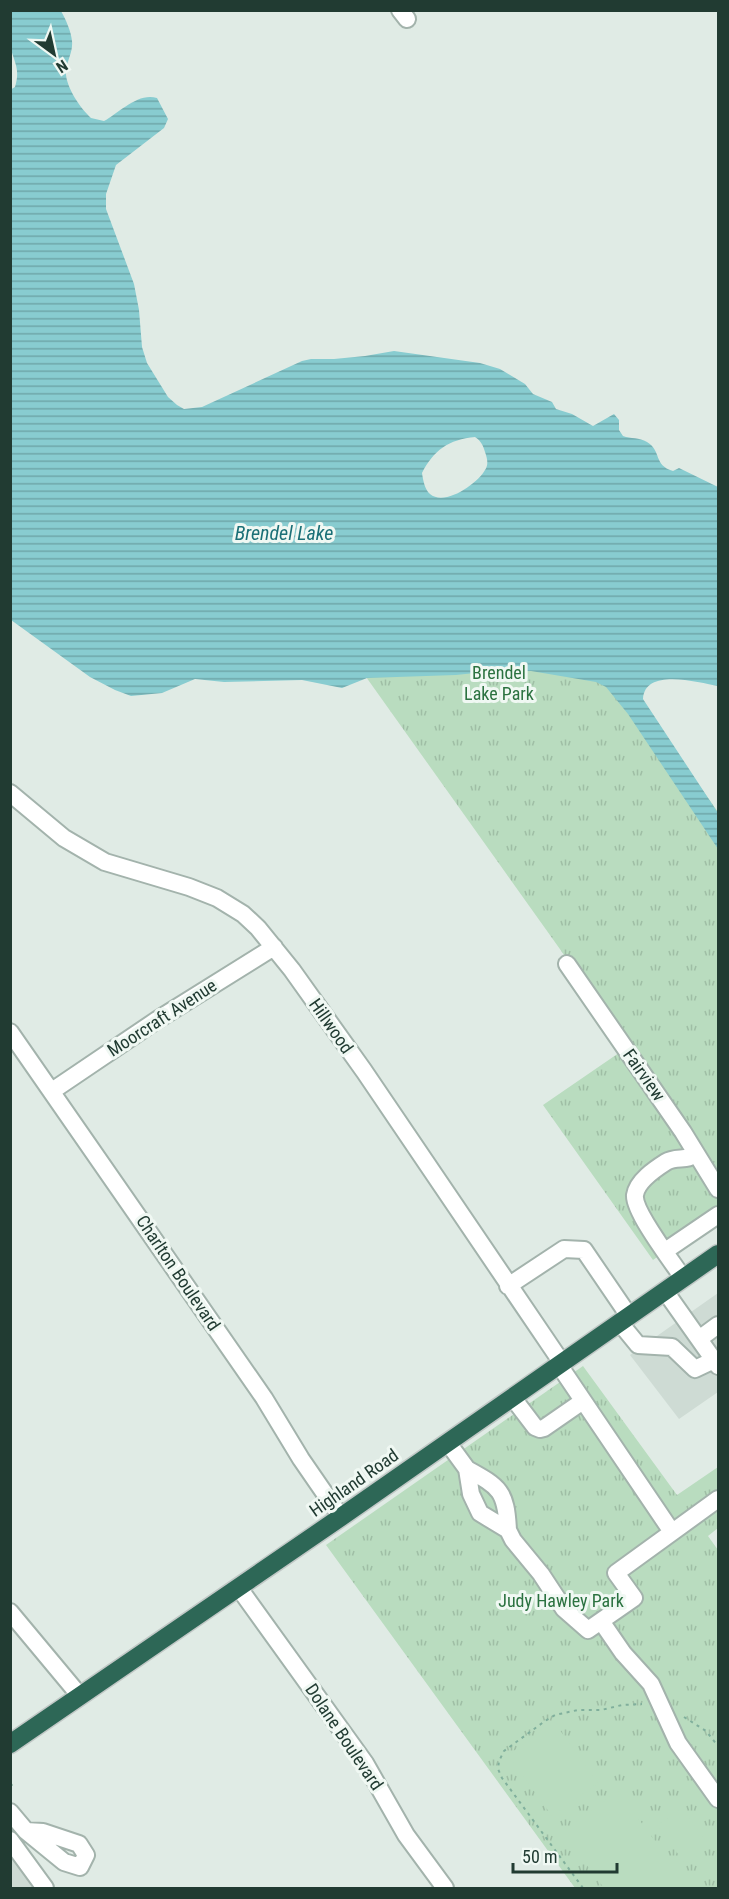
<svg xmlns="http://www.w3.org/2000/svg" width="729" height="1899" viewBox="0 0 729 1899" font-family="'Roboto Condensed',sans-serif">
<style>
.built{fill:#cedbd4}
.grass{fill:url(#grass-tufts)}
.garden{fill:#b9dcbf}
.water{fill:url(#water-rules);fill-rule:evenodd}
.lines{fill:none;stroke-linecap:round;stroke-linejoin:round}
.minor-casing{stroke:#a3b3ac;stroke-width:20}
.highway-casing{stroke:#c1c8c6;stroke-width:21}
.path{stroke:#80af9c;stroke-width:2;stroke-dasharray:3 4.5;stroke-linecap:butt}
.minor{stroke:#fff;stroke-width:16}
.highway{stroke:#2d6756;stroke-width:18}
.labels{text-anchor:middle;stroke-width:6;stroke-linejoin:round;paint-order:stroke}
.park-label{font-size:18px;fill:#2b7240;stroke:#f0f8f3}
.street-label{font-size:18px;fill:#213b32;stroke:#f0f8f3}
.water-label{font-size:20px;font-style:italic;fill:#1b7077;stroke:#f0f8f3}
</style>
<defs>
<pattern id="grass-tufts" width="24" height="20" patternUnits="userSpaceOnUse" patternTransform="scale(1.5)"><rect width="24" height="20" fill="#b9dcbf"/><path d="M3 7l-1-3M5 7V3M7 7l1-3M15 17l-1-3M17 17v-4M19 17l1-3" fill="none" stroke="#9fbea5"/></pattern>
<pattern id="water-rules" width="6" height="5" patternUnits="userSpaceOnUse" patternTransform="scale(1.5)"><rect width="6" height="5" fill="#88ccd0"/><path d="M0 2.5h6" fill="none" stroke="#6fa7a9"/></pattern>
</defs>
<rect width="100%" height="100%" fill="#e0ebe5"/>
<path class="built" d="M 718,1293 L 718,1392 L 679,1419 L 630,1355 Z
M 11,1826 L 53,1888 L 11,1888 Z"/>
<path class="grass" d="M 505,512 L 718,812 L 718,1214 L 653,1260 L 543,1105 L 629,1046 L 334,632 Z
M 583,1366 L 677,1495 L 718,1467 L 718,1528 L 708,1536 L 718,1550 L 718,1888 L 575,1888 L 326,1545 Z"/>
<path class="garden" d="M 554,1722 L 598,1783 L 552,1816 L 508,1755 Z
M 618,1791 L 686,1883 L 678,1888 L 604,1888 L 562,1832 Z
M 682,1808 L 710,1847 L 686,1865 L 657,1825 Z"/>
<path class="water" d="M 11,10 L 61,11 C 66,20 71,31 72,41 C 73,51 68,59 66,69 C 64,85 80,108 91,118 L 104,121 C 119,113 138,92 157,98 L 168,119 L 164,128 L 116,165 L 106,194 L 106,209 L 134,284 L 139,310 L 142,347 L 147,363 L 168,397 L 177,405 L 184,409 L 202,407 L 302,361 L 311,359 L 334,359 L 365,356 L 394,351 L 480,363 L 500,369 L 525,384 L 533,394 L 552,402 L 556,409 L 572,414 L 593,426 L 614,414 L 619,420 L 619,430 L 623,436 C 631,439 639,437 647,442 C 662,451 653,465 673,471 L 679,468 L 718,487 L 718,686 C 699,683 645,667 643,699 L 718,813 L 718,849 L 628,714 L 606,687 L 596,682 L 531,671 L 494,671 L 456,675 L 367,678 L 342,688 L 302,680 L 224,682 L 195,679 L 162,693 L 131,696 L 115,690 L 90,677 L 11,620 L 10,90 L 15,87 C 21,67 13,62 10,44 C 9,34 10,21 11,10 ZM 475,437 C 481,441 483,445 485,452 C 487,458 489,464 485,470 C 478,483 445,507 430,494 C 425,490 423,480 422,473 C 433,451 449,439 475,437 Z"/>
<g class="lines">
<g class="minor-casing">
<path id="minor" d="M 400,10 L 407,19
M 10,793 L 64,838 L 105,862 L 189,887 L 217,898 L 243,914 L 258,928 L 292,970 L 364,1071 L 562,1363
M 567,964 L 683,1132 L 718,1189
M 10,1032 L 264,1398 L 301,1459 L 341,1517
M 52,1091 L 157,1020 L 274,947
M 665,1251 L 718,1215
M 683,1278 C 673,1263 633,1211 635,1195 C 637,1181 655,1169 666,1162 C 675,1156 688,1161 696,1154
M 508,1286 L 564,1249 L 584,1250 L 629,1316
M 665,1291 L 718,1366
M 620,1323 L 638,1345 L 672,1347 L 695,1369 L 714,1360
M 699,1339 L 718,1325
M 559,1365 L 672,1532
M 513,1398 L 535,1427 L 540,1429 L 544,1428 L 583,1401
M 448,1443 L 467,1469 L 471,1494 L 480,1513 L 508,1530 C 506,1491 500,1487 467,1469
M 508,1530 L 513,1540 L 541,1574 L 564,1609 L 588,1630 L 634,1598 L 616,1573 L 718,1499
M 239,1588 L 365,1763 L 406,1835 L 445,1888
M 10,1612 L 80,1696
M 601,1621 L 623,1653 L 651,1684 L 678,1743 L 718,1799
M 10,1812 L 26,1831 L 64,1862 L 80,1867 L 86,1855 L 79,1844 L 43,1832 L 26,1831
M 10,1840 L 45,1888"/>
</g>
<g class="highway-casing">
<path id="highway" d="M 10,1744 L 341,1517 L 718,1254"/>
</g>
<path class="path" d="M 684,1717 L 706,1731 L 718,1746
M 10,1786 L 13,1784
M 583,1888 L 502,1778 L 498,1769 L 499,1761 L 504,1751 L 545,1721 L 555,1715 L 578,1710 L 601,1710 L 622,1705 L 642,1704"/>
<use href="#minor" class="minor"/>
<use href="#highway" class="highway"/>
</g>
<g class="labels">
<g class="park-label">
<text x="499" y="679">Brendel<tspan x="499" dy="21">Lake Park</tspan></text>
<text x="561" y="1607">Judy Hawley Park</text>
</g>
<g class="street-label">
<text transform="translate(162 1018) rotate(-33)" y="6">Moorcraft Avenue</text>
<text transform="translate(331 1026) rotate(55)" y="6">Hillwood</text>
<text transform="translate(644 1075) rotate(55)" y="6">Fairview</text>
<text transform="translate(178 1273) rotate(56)" y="6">Charlton Boulevard</text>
<text transform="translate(354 1483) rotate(-35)" y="6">Highland Road</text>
<text transform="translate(344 1737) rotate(56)" y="6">Dolane Boulevard</text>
</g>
<g class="water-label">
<text x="284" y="540">Brendel Lake</text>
</g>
</g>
<rect width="729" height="1899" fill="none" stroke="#213b32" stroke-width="24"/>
<g transform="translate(54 54) rotate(147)" stroke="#f0f8f3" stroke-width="4.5" paint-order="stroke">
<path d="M0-4.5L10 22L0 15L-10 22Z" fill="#213b32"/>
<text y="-9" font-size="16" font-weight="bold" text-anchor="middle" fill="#213b32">N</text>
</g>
<path d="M513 1863v9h104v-9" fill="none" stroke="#213b32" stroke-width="3"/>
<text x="522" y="1863" font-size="18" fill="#213b32" stroke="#f0f8f3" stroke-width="4.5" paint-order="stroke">50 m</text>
</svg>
